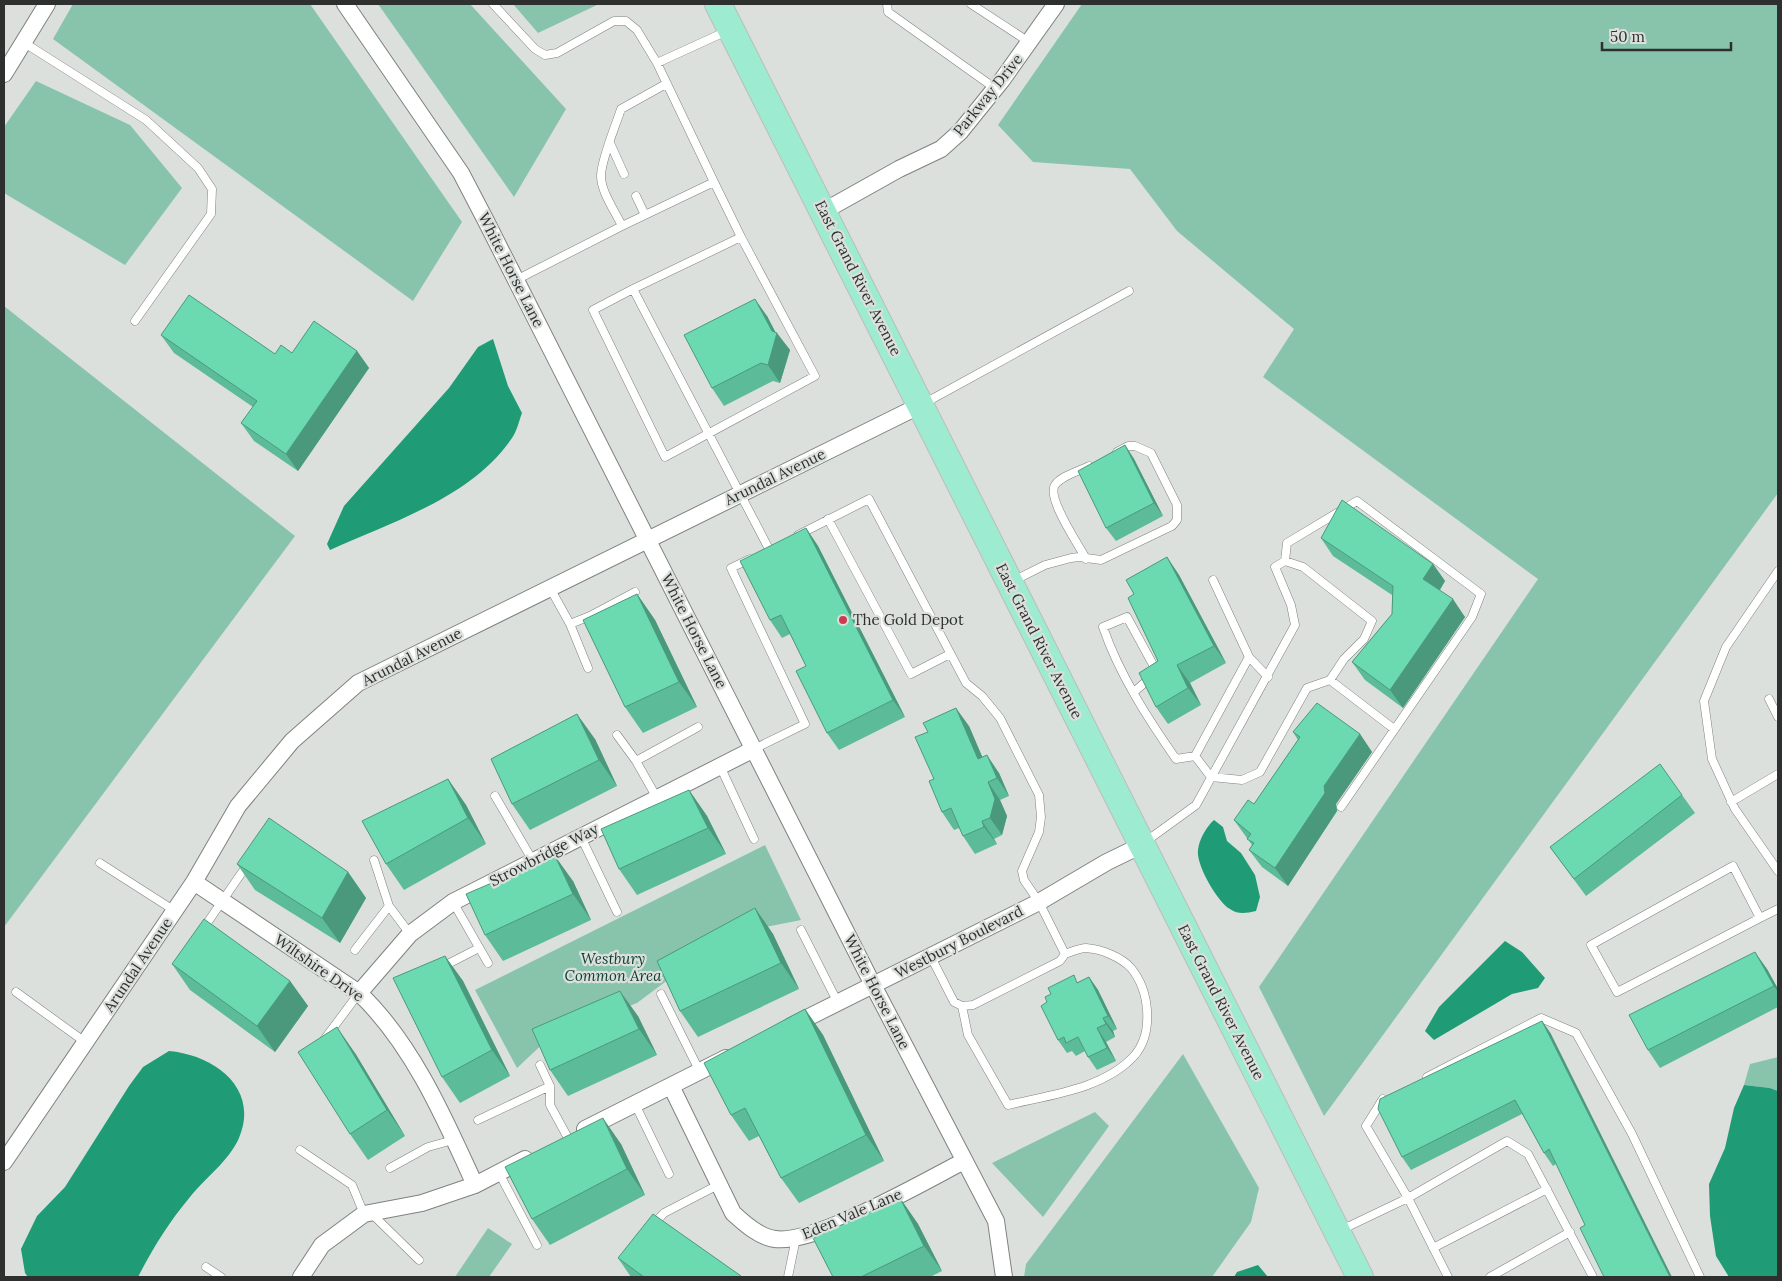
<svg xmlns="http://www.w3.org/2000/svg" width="1782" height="1281" viewBox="0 0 1782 1281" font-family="Lora,serif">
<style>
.green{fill:#88c4ac}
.water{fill:#1f9b76}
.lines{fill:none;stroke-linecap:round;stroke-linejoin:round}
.service-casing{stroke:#7e8280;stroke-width:9}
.minor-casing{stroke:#7e8280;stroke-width:18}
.primary-casing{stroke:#bcbdbc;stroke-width:28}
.service{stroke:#fff;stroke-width:8}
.minor{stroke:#fff;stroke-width:16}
.primary{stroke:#9debd0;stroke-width:26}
.wall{fill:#5cbb98}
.shaded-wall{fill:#4b997c}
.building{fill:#6bdab1;stroke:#4b997c}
.poi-dot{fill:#cc3c50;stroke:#dbe0dd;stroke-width:2}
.labels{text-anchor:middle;stroke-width:4.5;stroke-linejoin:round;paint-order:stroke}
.street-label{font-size:15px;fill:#2e302f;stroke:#dbe0dd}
.poi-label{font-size:15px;fill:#2e302f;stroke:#dbe0dd;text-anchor:start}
.park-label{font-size:15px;font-style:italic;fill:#0a3c2c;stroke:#dbe0dd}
</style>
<rect width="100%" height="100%" fill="#dbe0dd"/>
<path class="green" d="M 73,4 L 310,4 L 462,222 L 413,301 L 53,39 Z
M 378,4 L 470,4 L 566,109 L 514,197 Z
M 513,4 L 599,4 L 538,33 Z
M 1082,4 L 1778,4 L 1778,493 L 1324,1116 L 1259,987 L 1538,579 L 1263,377 L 1294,329 L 1177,231 L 1130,169 L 1033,162 L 998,125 Z
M 36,81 L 130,125 L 182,188 L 125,265 L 4,193 L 4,127 Z
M 4,306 L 295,536 L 4,927 Z
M 765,845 L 801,920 L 761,928 L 673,976 L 637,1003 L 549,1038 L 517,1068 L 475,990 Z
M 1183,1054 L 1259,1188 L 1251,1222 L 1212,1277 L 1024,1277 L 1026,1264 Z
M 1778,1057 L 1778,1091 L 1770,1088 L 1744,1085 L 1750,1064 Z
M 1095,1112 L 1109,1126 L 1043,1217 L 992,1163 Z
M 488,1228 L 512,1244 L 489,1277 L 455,1277 Z"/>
<path class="water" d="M 493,339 L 508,386 L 522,413 C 519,421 517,431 512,438 C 472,497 392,522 330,550 L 327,544 L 344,506 L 449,388 L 478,347 Z
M 1214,820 L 1223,827 L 1227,841 L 1241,853 L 1255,875 L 1260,897 L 1256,911 C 1246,913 1239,915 1230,909 C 1217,901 1196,865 1198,850 C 1199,839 1207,826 1214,820 Z
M 1505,941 L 1522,952 L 1545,978 L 1538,988 L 1512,994 L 1434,1040 L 1425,1031 L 1439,1007 Z
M 169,1051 C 214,1055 260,1088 239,1138 C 229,1161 205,1178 190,1197 C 169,1222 153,1248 138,1277 L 28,1277 L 25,1273 L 21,1249 L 37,1216 L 65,1187 L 129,1086 L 143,1067 Z
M 1744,1085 L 1770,1088 L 1778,1091 L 1778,1277 L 1729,1277 L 1716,1256 L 1710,1216 L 1709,1184 L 1725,1148 L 1734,1108 Z
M 1258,1265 L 1268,1277 L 1234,1277 L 1237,1272 Z"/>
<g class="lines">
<g class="service-casing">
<path id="service" d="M 493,4 L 535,49 L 545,55 L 557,53 L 614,21 L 626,21 L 637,30 L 657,63
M 887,4 L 888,12 L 996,89
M 971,4 L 1029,42
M 23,42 L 146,120 L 198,168 L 212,189 L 211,214 L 135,321
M 666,84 L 621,109 C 616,125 601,160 601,176 C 601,192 615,211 622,226 L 714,182 L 657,63 L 727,31
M 610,143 L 624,174
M 714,182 L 741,237
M 636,196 L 645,215
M 516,280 L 622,226
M 633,289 L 593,310 L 665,457 L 815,376 L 741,237 L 633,289 L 769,549
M 923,404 L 1129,291
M 828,519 L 911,674 L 950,654
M 798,535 L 869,499 L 966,683 L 982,696 L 1000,718 L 1039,795 L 1041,817 L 1039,832 L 1022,871 L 1024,880 L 1039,902 L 1065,954 L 1060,961 L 973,1005 L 962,1006 L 954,1002 L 931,957
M 750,559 L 731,568 L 805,724 L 754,749
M 1086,559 C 1079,545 1046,498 1055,485 C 1061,476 1079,471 1089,466
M 1285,561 L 1287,543 L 1357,501 L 1481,594 L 1472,617 L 1341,807
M 1778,571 L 1726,647 L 1704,701 L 1712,759 L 1735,809 L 1778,871
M 1213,580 L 1249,657 L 1268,677
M 1013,581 L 1045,565 L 1071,558 L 1079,557 L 1101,560 L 1172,526 L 1177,520 L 1177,505 L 1151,453 L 1135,446 L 1128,446 L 1117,452
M 550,588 L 570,624 L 590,616 L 635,592
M 570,624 L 588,668
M 1330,680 L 1394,729
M 1134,692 L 1157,672 L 1127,617 L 1103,627 C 1119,674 1148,719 1176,759 L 1195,756
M 1769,699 L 1778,717
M 617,735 L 636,761
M 720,766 L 754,839
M 495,796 L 533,861
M 657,798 L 636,761 L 698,727
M 1731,802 L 1778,774
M 581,837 L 617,912
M 1145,842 L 1196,805 L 1295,625 L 1291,605 L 1275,567 L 1285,561 L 1303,567 L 1372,621 L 1364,639 L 1344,659 L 1330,680 L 1307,688 L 1260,772 L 1242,780 L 1211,777 L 1195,756 L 1249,657
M 374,860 L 389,906
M 100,863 L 175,911
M 453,902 L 488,963
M 1760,918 L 1733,866 L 1591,945 L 1617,992 L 1627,987 L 1760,918 L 1778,909
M 203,929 L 247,865
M 801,930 L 838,1003
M 355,950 L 389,906 L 410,934
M 442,967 L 479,948
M 16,992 L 85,1042
M 661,994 L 700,1072
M 962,1006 L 968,1035 L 1008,1105 C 1049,1095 1104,1089 1134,1056 C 1154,1033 1150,991 1131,968 C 1121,957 1101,949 1086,948 C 1080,948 1071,952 1065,954
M 324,1040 L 359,993
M 540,1065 L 550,1086 L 550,1105 L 568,1138
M 1427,1077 L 1541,1018 L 1576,1033 L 1632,1134 L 1700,1277
M 1383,1099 L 1366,1126 L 1408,1198 L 1507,1141 L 1528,1154 L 1593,1277
M 635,1104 L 669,1174
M 478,1120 L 550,1086
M 300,1150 L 352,1185 L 364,1214
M 390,1168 L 428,1147 L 453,1140
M 499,1173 L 537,1245
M 371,1213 L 419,1260
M 652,1226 L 664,1213 L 718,1185
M 1341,1230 L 1408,1198 L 1448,1277
M 1433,1248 L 1547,1189
M 206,1267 L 221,1277
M 788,1277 L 796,1238
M 1490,1277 L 1570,1232"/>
</g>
<g class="minor-casing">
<path id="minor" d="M 345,4 L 461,173 L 486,221 L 873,985 L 996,1221 L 1004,1277
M 4,74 L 47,4
M 824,211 L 899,169 L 941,149 L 960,132 L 1002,80 L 1056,4
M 194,882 L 359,993 C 412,1043 445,1119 475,1185
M 359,993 L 410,934 L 453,902 L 754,749
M 791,1026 L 1039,902 L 1107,862 L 1142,845
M 671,1086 L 733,1213 C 744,1223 759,1237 775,1239 C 815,1245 925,1181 964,1161
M 585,1129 L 726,1058
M 4,1162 L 194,882 L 238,806 L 292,741 L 358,683 L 921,405
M 301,1277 L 322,1245 L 364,1214 L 422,1203 L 475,1185 L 525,1159"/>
</g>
<g class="primary-casing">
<path id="primary" d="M 718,4 L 1360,1277"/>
</g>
<use href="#service" class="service"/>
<use href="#minor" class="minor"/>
<use href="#primary" class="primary"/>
</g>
<path class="wall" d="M 767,316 L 775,332 L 790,350 L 780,383 L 773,381 L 724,406 L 712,388 Z
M 161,335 L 275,354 L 292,353 L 357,351 L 369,368 L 298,471 L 254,441 L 241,423 L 253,407 L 174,353 Z
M 1125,445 L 1134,459 L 1163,516 L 1116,541 L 1106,528 Z
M 806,528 L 818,546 L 905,717 L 839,750 L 827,733 L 806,666 L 790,634 L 782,638 L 770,620 Z
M 1321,538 L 1433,564 L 1445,581 L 1440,590 L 1465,617 L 1403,708 L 1365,680 L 1352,662 L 1392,614 L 1392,595 L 1333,556 Z
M 1167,557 L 1179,575 L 1226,663 L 1190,683 L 1201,705 L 1168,724 L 1156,707 L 1158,661 L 1134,594 Z
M 637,594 L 655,620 L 697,707 L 643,733 L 625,707 Z
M 969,726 L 982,757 L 999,773 L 1009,796 L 1000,800 L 1007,816 L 1002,835 L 994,839 L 997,844 L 975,854 L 963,836 L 959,828 L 954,830 L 942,812 L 934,779 Z
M 1293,732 L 1360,734 L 1372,752 L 1336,804 L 1337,811 L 1288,886 L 1262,867 L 1249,850 L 1252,845 L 1234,820 L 1254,804 L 1298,740 Z
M 595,739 L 617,786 L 530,830 L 512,804 Z
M 448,779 L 466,805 L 486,844 L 404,890 L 386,864 Z
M 689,790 L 707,816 L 726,854 L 637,895 L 619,869 Z
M 1682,795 L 1695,813 L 1586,896 L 1550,847 Z
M 237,864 L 348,872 L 366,898 L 340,943 L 255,890 Z
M 573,881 L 591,920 L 503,961 L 485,935 Z
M 755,908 L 773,934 L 799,989 L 698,1037 L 680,1011 Z
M 445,956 L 463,981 L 510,1076 L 460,1103 L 442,1077 Z
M 172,964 L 290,981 L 308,1006 L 275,1052 L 190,990 Z
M 1767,969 L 1778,989 L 1778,1007 L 1660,1068 L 1648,1050 Z
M 1089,977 L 1098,990 L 1117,1029 L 1113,1031 L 1115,1037 L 1106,1042 L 1116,1061 L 1097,1070 L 1088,1057 L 1085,1051 L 1076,1056 L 1072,1051 L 1067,1053 L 1058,1040 L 1047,1002 L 1078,982 Z
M 805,1009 L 823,1035 L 884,1161 L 799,1203 L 781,1178 L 759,1136 L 749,1141 L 731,1115 Z
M 638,1016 L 657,1055 L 568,1096 L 550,1070 Z
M 1542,1021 L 1551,1034 L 1556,1164 L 1553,1166 L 1544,1153 L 1522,1114 L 1411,1170 L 1402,1157 Z
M 355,1053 L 405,1136 L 368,1160 L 350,1134 Z
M 621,1144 L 645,1195 L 550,1245 L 532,1219 Z
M 900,1198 L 918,1224 L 942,1271 L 930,1277 L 833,1277 Z
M 618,1258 L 741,1276 L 741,1277 L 631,1277 Z"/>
<path class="shaded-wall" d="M 755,299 L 767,316 L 777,335 L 777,333 L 790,350 L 780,383 L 768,365 L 772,331 Z
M 357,351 L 369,368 L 298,471 L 286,454 Z
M 1125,445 L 1134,459 L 1163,516 L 1154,503 Z
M 806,528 L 818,546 L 905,717 L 893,700 Z
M 1167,557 L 1179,575 L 1226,663 L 1214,646 Z
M 1433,564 L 1445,581 L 1436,596 L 1423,579 Z
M 637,594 L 655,620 L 697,707 L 679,682 Z
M 1453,599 L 1465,617 L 1403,708 L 1390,690 Z
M 1177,665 L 1190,683 L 1201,705 L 1188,688 Z
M 956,708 L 969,726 L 991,777 L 978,759 Z
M 577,714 L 595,739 L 617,786 L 599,760 Z
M 1360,734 L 1372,752 L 1336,804 L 1337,811 L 1288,886 L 1275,868 L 1324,786 Z
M 987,755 L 999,773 L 1009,796 L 997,778 Z
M 448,779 L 466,805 L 486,844 L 468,818 Z
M 988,782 L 1000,800 L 1007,816 L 1002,835 L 990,818 Z
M 689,790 L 707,816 L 726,854 L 708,828 Z
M 982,821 L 994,839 L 997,844 L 984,827 Z
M 555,856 L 573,881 L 591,920 L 573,894 Z
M 348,872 L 366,898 L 340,943 L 322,918 Z
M 755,908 L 773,934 L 799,989 L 781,963 Z
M 1755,952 L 1767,969 L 1778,989 L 1778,992 L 1774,986 Z
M 445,956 L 463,981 L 510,1076 L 492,1050 Z
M 1089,977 L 1098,990 L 1117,1029 L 1108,1016 Z
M 290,981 L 308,1006 L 275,1052 L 257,1026 Z
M 620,991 L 638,1016 L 657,1055 L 639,1029 Z
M 805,1009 L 823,1035 L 884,1161 L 866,1135 Z
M 1103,1018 L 1113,1031 L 1115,1037 L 1106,1024 Z
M 1542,1021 L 1551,1034 L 1672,1277 L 1670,1277 Z
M 337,1027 L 355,1053 L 405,1136 L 387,1110 Z
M 1097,1028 L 1106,1042 L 1116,1061 L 1107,1048 Z
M 603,1118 L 621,1144 L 645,1195 L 627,1169 Z
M 900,1198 L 918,1224 L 942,1271 L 924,1246 Z"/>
<path class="building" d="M 189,295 L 275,354 L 281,345 L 292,353 L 314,321 L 357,351 L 286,454 L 241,423 L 257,401 L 161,335 Z
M 755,299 L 772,331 L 777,333 L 768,365 L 761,363 L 712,388 L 684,335 Z
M 1125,445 L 1154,503 L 1106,528 L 1078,471 Z
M 1342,500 L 1433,564 L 1423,579 L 1453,599 L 1390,690 L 1352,662 L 1392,614 L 1393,586 L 1321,538 Z
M 806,528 L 893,700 L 827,733 L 796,671 L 806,666 L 781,615 L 770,620 L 740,561 Z
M 1167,557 L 1214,646 L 1177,665 L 1188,688 L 1156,707 L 1139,673 L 1158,661 L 1128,598 L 1134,594 L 1126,580 Z
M 637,594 L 679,682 L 625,707 L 583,620 Z
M 1317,703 L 1360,734 L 1324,786 L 1325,793 L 1275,868 L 1249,850 L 1254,843 L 1247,839 L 1251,834 L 1234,820 L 1248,800 L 1254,804 L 1300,737 L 1293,732 Z
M 956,708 L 978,759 L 987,755 L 997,778 L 988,782 L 995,799 L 990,818 L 982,821 L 984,827 L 963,836 L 951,808 L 942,812 L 929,781 L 934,779 L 915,737 L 928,732 L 923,723 Z
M 577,714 L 599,760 L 512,804 L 491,759 Z
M 1660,764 L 1682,795 L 1574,879 L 1550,847 Z
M 448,779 L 468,818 L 386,864 L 362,821 Z
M 689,790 L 708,828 L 619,869 L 601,829 Z
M 269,818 L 348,872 L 322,918 L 237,864 Z
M 555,856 L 573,894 L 485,935 L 466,894 Z
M 755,908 L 781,963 L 680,1011 L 657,961 Z
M 204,919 L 290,981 L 257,1026 L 172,964 Z
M 1755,952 L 1774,986 L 1648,1050 L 1629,1015 Z
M 445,956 L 492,1050 L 442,1077 L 393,978 Z
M 1074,975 L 1077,983 L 1089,977 L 1108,1016 L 1103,1018 L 1106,1024 L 1097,1028 L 1107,1048 L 1088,1057 L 1078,1037 L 1066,1043 L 1064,1037 L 1058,1040 L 1041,1006 L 1047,1002 L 1045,997 L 1051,994 L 1048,988 Z
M 620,991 L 639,1029 L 550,1070 L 532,1029 Z
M 805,1009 L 866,1135 L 781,1178 L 745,1108 L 731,1115 L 704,1063 Z
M 1542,1021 L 1670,1277 L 1604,1277 L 1580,1228 L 1585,1225 L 1549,1149 L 1544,1153 L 1515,1100 L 1402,1157 L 1378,1109 L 1380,1099 Z
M 337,1027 L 387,1110 L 350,1134 L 298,1052 Z
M 603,1118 L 627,1169 L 532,1219 L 505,1167 Z
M 900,1198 L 924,1246 L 861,1277 L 833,1277 L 813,1238 Z
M 653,1214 L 741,1276 L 740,1277 L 644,1277 L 618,1258 Z"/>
<circle class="poi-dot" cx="843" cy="620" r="5"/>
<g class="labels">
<g class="street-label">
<text transform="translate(988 95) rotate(-51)" y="5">Parkway Drive</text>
<text transform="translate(511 270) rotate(63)" y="5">White Horse Lane</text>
<text transform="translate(858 278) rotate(63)" y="5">East Grand River Avenue</text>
<text transform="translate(775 477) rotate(-26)" y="5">Arundal Avenue</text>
<text transform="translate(694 631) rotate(63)" y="5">White Horse Lane</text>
<text transform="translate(1039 641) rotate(63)" y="5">East Grand River Avenue</text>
<text transform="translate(412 657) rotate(-27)" y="5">Arundal Avenue</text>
<text transform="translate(544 855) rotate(-27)" y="5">Strowbridge Way</text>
<text transform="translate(959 942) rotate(-27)" y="5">Westbury Boulevard</text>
<text transform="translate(138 965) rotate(-56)" y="5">Arundal Avenue</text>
<text transform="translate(319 968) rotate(35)" y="5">Wiltshire Drive</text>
<text transform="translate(877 992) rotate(63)" y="5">White Horse Lane</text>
<text transform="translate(1221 1002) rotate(63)" y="5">East Grand River Avenue</text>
<text transform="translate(852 1214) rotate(-23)" y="5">Eden Vale Lane</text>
</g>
<g class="poi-label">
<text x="853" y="625">The Gold Depot</text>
</g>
<g class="park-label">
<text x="613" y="964">Westbury<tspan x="613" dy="17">Common Area</tspan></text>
</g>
</g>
<rect width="1782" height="1281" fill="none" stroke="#2e302f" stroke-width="10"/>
<path d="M1602 42v8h129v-8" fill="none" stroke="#2e302f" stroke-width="2.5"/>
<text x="1610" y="42" font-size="15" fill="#2e302f" stroke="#dbe0dd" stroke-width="4" paint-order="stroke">50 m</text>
</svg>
